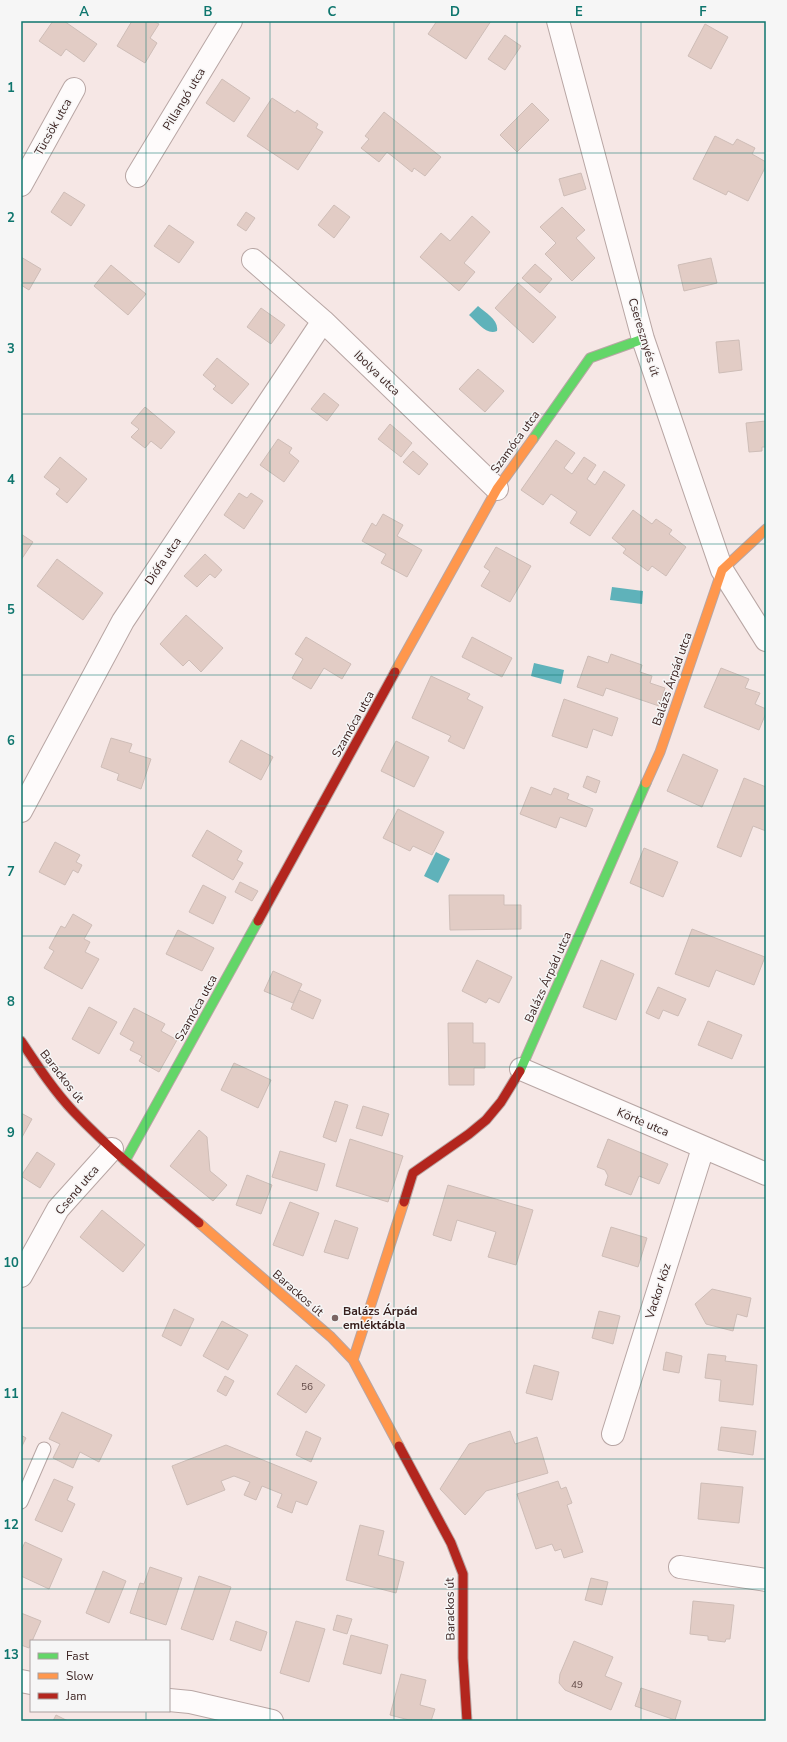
<svg xmlns="http://www.w3.org/2000/svg" width="787" height="1742" viewBox="0 0 787 1742" font-family="'Nunito Sans',sans-serif">
<style>
.water{fill:#5fb2ba}
.building{fill:#e2ccc5;stroke:#cebdb7}
.lines{fill:none;stroke-linecap:round;stroke-linejoin:round}
.lane-casing{stroke:#b8a6a4;stroke-width:15}
.street-casing{stroke:#b8a6a4;stroke-width:24}
.fast-casing{stroke:#b8a6a4;stroke-width:11}
.slow-casing{stroke:#b8a6a4;stroke-width:11}
.jam-casing{stroke:#b8a6a4;stroke-width:11}
.lane{stroke:#fefbfb;stroke-width:13}
.street{stroke:#fefbfb;stroke-width:22}
.fast{stroke:#63d668;stroke-width:9}
.slow{stroke:#ff974d;stroke-width:9}
.jam{stroke:#b3261e;stroke-width:9}
.grid{fill:none;stroke:#0f766e;stroke-width:1;stroke-opacity:0.55}
.poi-dot{fill:#7a6563;stroke:#f6f6f6;stroke-width:1.5}
.labels{text-anchor:middle;stroke-width:3;stroke-linejoin:round;paint-order:stroke}
.number-label{font-size:10px;fill:#624a47}
.street-label{font-size:12px;fill:#381f1d;stroke:#f6f6f6}
.poi-label{font-size:12px;font-weight:bold;fill:#381f1d;stroke:#f6f6f6;text-anchor:start}
.neatline{fill:none;stroke:#0f766e;stroke-width:1.5}
.grid-label{font-size:13px;text-anchor:middle;font-weight:bold;fill:#0f766e}
</style>
<rect width="100%" height="100%" fill="#f6e7e5"/>
<path class="water" d="M 478,306 C 486,313 499,320 497,331 C 487,336 477,322 469,315 Z
M 612,587 L 643,591 L 642,604 L 610,600 Z
M 534,663 L 564,670 L 561,684 L 531,676 Z
M 436,852 L 450,859 L 438,883 L 424,876 Z"/>
<path class="building" d="M 53,21 L 64,21 L 97,44 L 84,62 L 66,49 L 61,56 L 39,41 Z
M 132,21 L 153,21 L 159,24 L 150,38 L 157,43 L 145,63 L 117,46 Z
M 437,21 L 491,21 L 466,59 L 428,34 Z
M 705,24 L 728,37 L 711,69 L 688,56 Z
M 505,35 L 521,46 L 505,70 L 488,59 Z
M 222,79 L 250,98 L 234,122 L 206,103 Z
M 272,98 L 295,113 L 297,110 L 318,124 L 316,128 L 323,132 L 298,170 L 247,136 Z
M 532,103 L 549,120 L 517,152 L 500,135 Z
M 384,112 L 441,157 L 425,176 L 414,168 L 412,172 L 387,152 L 379,162 L 361,148 L 369,139 L 365,136 Z
M 715,136 L 733,145 L 737,139 L 755,148 L 752,154 L 766,162 L 766,166 L 748,201 L 728,191 L 726,195 L 693,179 Z
M 581,173 L 586,189 L 564,196 L 559,179 Z
M 64,192 L 85,205 L 71,226 L 51,212 Z
M 334,205 L 350,217 L 334,238 L 318,225 Z
M 562,207 L 585,230 L 576,238 L 595,258 L 572,281 L 545,254 L 556,243 L 540,227 Z
M 246,212 L 255,218 L 246,231 L 237,225 Z
M 472,216 L 490,232 L 464,263 L 475,272 L 459,291 L 420,257 L 441,233 L 450,241 Z
M 169,225 L 194,242 L 179,263 L 154,246 Z
M 21,257 L 41,269 L 29,290 L 21,285 Z
M 711,258 L 717,283 L 684,291 L 678,265 Z
M 535,264 L 552,279 L 540,293 L 522,278 Z
M 111,265 L 146,294 L 128,315 L 94,286 Z
M 518,283 L 556,317 L 533,343 L 495,308 Z
M 261,308 L 285,325 L 271,344 L 247,327 Z
M 739,340 L 742,370 L 719,373 L 716,342 Z
M 217,358 L 249,384 L 232,404 L 213,389 L 216,386 L 203,375 Z
M 478,369 L 504,391 L 485,412 L 459,389 Z
M 324,393 L 339,405 L 327,421 L 311,409 Z
M 145,407 L 175,432 L 161,449 L 151,441 L 145,448 L 131,437 L 139,429 L 131,423 Z
M 766,421 L 766,447 L 762,447 L 762,451 L 749,452 L 746,423 Z
M 390,424 L 412,443 L 401,457 L 378,439 Z
M 278,439 L 292,448 L 289,453 L 299,461 L 284,482 L 260,465 Z
M 556,440 L 575,453 L 564,468 L 572,474 L 584,457 L 596,465 L 587,479 L 595,485 L 604,471 L 625,485 L 590,536 L 570,523 L 577,512 L 551,494 L 543,505 L 521,490 Z
M 413,451 L 428,464 L 419,475 L 403,462 Z
M 60,457 L 87,479 L 67,503 L 56,494 L 60,489 L 44,477 Z
M 239,493 L 247,498 L 251,493 L 263,501 L 244,529 L 224,515 Z
M 633,510 L 652,524 L 656,519 L 672,530 L 669,534 L 686,547 L 666,576 L 652,566 L 648,571 L 623,553 L 626,549 L 612,538 Z
M 383,514 L 403,525 L 397,536 L 422,550 L 407,577 L 381,563 L 386,554 L 362,541 L 372,523 L 376,526 Z
M 21,534 L 33,542 L 21,560 Z
M 496,547 L 531,566 L 510,602 L 481,586 L 490,571 L 484,567 Z
M 205,554 L 222,570 L 215,578 L 210,574 L 197,587 L 184,576 Z
M 57,559 L 103,593 L 83,620 L 37,586 Z
M 186,615 L 223,648 L 201,672 L 189,660 L 183,666 L 160,644 Z
M 306,637 L 351,664 L 342,679 L 324,668 L 311,689 L 292,678 L 303,659 L 295,654 Z
M 472,637 L 512,658 L 502,677 L 462,657 Z
M 611,654 L 642,665 L 640,672 L 652,676 L 650,683 L 665,688 L 659,706 L 606,688 L 603,696 L 577,687 L 588,656 L 608,663 Z
M 721,668 L 749,679 L 745,688 L 760,693 L 755,704 L 766,709 L 766,713 L 759,730 L 704,707 Z
M 431,676 L 470,694 L 467,699 L 483,707 L 464,749 L 448,741 L 451,736 L 412,718 Z
M 564,699 L 618,718 L 612,736 L 593,729 L 587,748 L 552,736 Z
M 111,738 L 132,744 L 129,752 L 151,759 L 141,789 L 117,780 L 119,774 L 101,767 Z
M 241,740 L 273,757 L 261,780 L 229,762 Z
M 396,741 L 429,757 L 414,787 L 381,771 Z
M 683,754 L 718,770 L 702,807 L 667,791 Z
M 587,776 L 600,781 L 596,793 L 583,787 Z
M 744,778 L 766,787 L 766,831 L 753,826 L 741,857 L 717,847 Z
M 531,787 L 551,795 L 554,788 L 569,794 L 567,799 L 593,809 L 586,827 L 560,817 L 556,828 L 520,814 Z
M 398,809 L 444,832 L 432,855 L 413,846 L 410,851 L 383,838 Z
M 207,830 L 242,851 L 237,860 L 243,863 L 233,880 L 192,856 Z
M 55,842 L 80,855 L 76,862 L 82,865 L 78,873 L 73,870 L 65,885 L 39,872 Z
M 644,848 L 678,862 L 663,897 L 630,883 Z
M 240,882 L 258,891 L 252,901 L 235,892 Z
M 203,885 L 226,897 L 213,924 L 189,912 Z
M 449,895 L 504,895 L 504,905 L 521,905 L 521,929 L 450,930 Z
M 73,914 L 92,925 L 84,939 L 90,942 L 85,952 L 99,959 L 82,989 L 44,968 L 54,951 L 49,948 L 61,926 L 65,928 Z
M 692,929 L 765,957 L 754,985 L 716,970 L 709,987 L 675,974 Z
M 178,930 L 214,948 L 202,971 L 166,954 Z
M 477,960 L 512,977 L 499,1003 L 489,998 L 486,1003 L 462,991 Z
M 601,960 L 634,974 L 616,1020 L 583,1007 Z
M 273,971 L 302,984 L 293,1003 L 264,991 Z
M 658,987 L 686,999 L 678,1016 L 663,1010 L 659,1019 L 646,1013 Z
M 299,990 L 321,1000 L 313,1019 L 291,1009 Z
M 89,1007 L 117,1022 L 99,1054 L 72,1039 Z
M 134,1008 L 165,1024 L 161,1031 L 177,1040 L 159,1072 L 139,1061 L 142,1056 L 130,1050 L 134,1042 L 120,1034 Z
M 708,1021 L 742,1035 L 732,1059 L 698,1045 Z
M 448,1023 L 473,1023 L 473,1043 L 485,1043 L 485,1068 L 474,1068 L 474,1085 L 449,1085 Z
M 234,1063 L 271,1080 L 258,1108 L 221,1090 Z
M 335,1101 L 348,1105 L 336,1142 L 323,1137 Z
M 363,1106 L 389,1114 L 382,1136 L 356,1128 Z
M 21,1113 L 32,1119 L 21,1139 Z
M 199,1130 L 207,1137 L 210,1171 L 227,1185 L 213,1201 L 170,1166 Z
M 350,1139 L 403,1156 L 388,1202 L 336,1186 Z
M 608,1139 L 668,1164 L 659,1184 L 639,1176 L 631,1195 L 605,1185 L 608,1176 L 605,1170 L 597,1167 Z
M 280,1151 L 325,1164 L 317,1191 L 272,1177 Z
M 37,1152 L 55,1164 L 40,1188 L 21,1176 Z
M 247,1175 L 272,1185 L 261,1214 L 236,1205 Z
M 448,1185 L 533,1210 L 516,1265 L 488,1257 L 496,1232 L 457,1220 L 451,1241 L 433,1235 Z
M 290,1202 L 319,1213 L 303,1256 L 273,1245 Z
M 102,1210 L 145,1245 L 123,1272 L 80,1237 Z
M 335,1220 L 358,1228 L 348,1259 L 324,1252 Z
M 611,1227 L 647,1238 L 638,1267 L 602,1256 Z
M 712,1289 L 751,1298 L 747,1317 L 737,1314 L 733,1331 L 706,1324 L 695,1304 Z
M 174,1309 L 194,1319 L 181,1346 L 162,1336 Z
M 599,1311 L 620,1316 L 613,1344 L 592,1338 Z
M 222,1321 L 248,1335 L 228,1370 L 203,1356 Z
M 666,1352 L 682,1356 L 679,1373 L 663,1370 Z
M 708,1354 L 726,1356 L 725,1361 L 757,1365 L 753,1405 L 719,1401 L 721,1380 L 705,1378 Z
M 296,1365 L 325,1385 L 306,1413 L 277,1394 Z
M 534,1365 L 559,1372 L 552,1400 L 526,1393 Z
M 225,1376 L 234,1381 L 226,1396 L 217,1391 Z
M 62,1412 L 112,1435 L 99,1462 L 80,1452 L 73,1468 L 53,1458 L 60,1444 L 49,1439 Z
M 721,1427 L 756,1431 L 753,1455 L 718,1450 Z
M 306,1431 L 321,1438 L 311,1462 L 296,1455 Z
M 510,1431 L 515,1444 L 537,1437 L 548,1473 L 486,1491 L 465,1515 L 440,1489 L 469,1444 Z
M 21,1435 L 26,1438 L 21,1448 Z
M 226,1445 L 317,1482 L 307,1505 L 296,1501 L 292,1513 L 277,1507 L 282,1494 L 262,1486 L 256,1500 L 244,1495 L 250,1482 L 234,1476 L 221,1481 L 225,1490 L 187,1505 L 172,1466 Z
M 54,1479 L 73,1487 L 67,1500 L 75,1504 L 62,1532 L 35,1520 Z
M 558,1481 L 561,1489 L 566,1487 L 572,1503 L 567,1505 L 583,1552 L 564,1558 L 561,1549 L 555,1551 L 552,1544 L 536,1549 L 517,1494 Z
M 701,1483 L 743,1487 L 739,1523 L 698,1519 Z
M 360,1525 L 384,1531 L 378,1555 L 404,1562 L 396,1593 L 346,1580 Z
M 25,1542 L 62,1559 L 49,1589 L 21,1576 L 21,1551 Z
M 150,1567 L 182,1578 L 166,1625 L 130,1613 L 140,1583 L 144,1584 Z
M 103,1571 L 126,1581 L 109,1623 L 86,1613 Z
M 199,1576 L 231,1587 L 213,1640 L 181,1629 Z
M 591,1578 L 608,1582 L 602,1605 L 585,1600 Z
M 693,1601 L 734,1605 L 730,1639 L 726,1639 L 725,1642 L 708,1640 L 708,1636 L 690,1634 Z
M 21,1613 L 41,1621 L 29,1648 L 21,1645 Z
M 337,1615 L 352,1619 L 347,1634 L 333,1630 Z
M 236,1621 L 267,1632 L 261,1651 L 230,1640 Z
M 296,1621 L 325,1629 L 309,1682 L 280,1673 Z
M 351,1635 L 388,1645 L 381,1674 L 343,1664 Z
M 574,1641 L 613,1657 L 605,1676 L 622,1683 L 611,1710 L 565,1690 L 559,1683 L 560,1674 Z
M 401,1674 L 426,1680 L 420,1705 L 435,1709 L 431,1721 L 413,1721 L 390,1715 Z
M 641,1688 L 681,1701 L 675,1720 L 635,1706 Z
M 56,1715 L 68,1721 L 53,1721 Z"/>
<g class="lines">
<g class="lane-casing">
<path id="lane" d="M 21,1502 L 44,1449"/>
</g>
<g class="street-casing">
<path id="street" d="M 558,21 L 643,339 L 722,570 L 766,640
M 137,176 L 231,21
M 21,185 L 74,89
M 253,260 L 323,321 L 497,489
M 21,811 L 123,621 L 323,321
M 521,1069 L 766,1174
M 21,1276 L 58,1209 L 112,1149
M 613,1434 L 703,1148
M 680,1567 L 766,1580
M 21,1681 L 31,1683
M 169,1700 L 190,1702 L 272,1721"/>
</g>
<g class="fast-casing">
<path id="fast" d="M 533,439 L 590,358 L 643,339
M 520,1071 L 646,783
M 125,1161 L 258,921"/>
</g>
<g class="slow-casing">
<path id="slow" d="M 395,672 L 497,489 L 533,439
M 646,783 L 660,752 L 722,570 L 766,529
M 199,1223 L 331,1337 L 353,1360 L 399,1446
M 353,1360 L 404,1202"/>
</g>
<g class="jam-casing">
<path id="jam" d="M 258,921 L 395,672
M 21,1041 C 37,1065 54,1091 74,1112 C 112,1152 156,1187 199,1223
M 404,1202 L 413,1173 L 469,1134 L 486,1120 L 501,1102 L 520,1071
M 399,1446 L 451,1543 L 463,1574 L 463,1658 L 467,1721"/>
</g>
<use href="#lane" class="lane"/>
<use href="#street" class="street"/>
<use href="#fast" class="fast"/>
<use href="#slow" class="slow"/>
<use href="#jam" class="jam"/>
</g>
<path class="grid" d="M 146,21 L 146,1641M 270,21 L 270,1721M 394,21 L 394,1721M 517,21 L 517,1721M 641,21 L 641,1721M 21,153 L 766,153M 21,283 L 766,283M 21,414 L 766,414M 21,544 L 766,544M 21,675 L 766,675M 21,806 L 766,806M 21,936 L 766,936M 21,1067 L 766,1067M 21,1198 L 766,1198M 21,1328 L 766,1328M 21,1459 L 766,1459M 21,1589 L 766,1589M 146,1711 L 146,1721"/>
<circle class="poi-dot" cx="335" cy="1318" r="4"/>
<g class="labels">
<g class="number-label">
<text x="307" y="1390">56</text>
<text x="577" y="1688">49</text>
</g>
<g class="street-label">
<text transform="translate(184 99) rotate(-59)" y="4">Pillangó utca</text>
<text transform="translate(53 127) rotate(-61)" y="4">Tücsök utca</text>
<text transform="translate(644 337) rotate(73)" y="4">Cseresznyés út</text>
<text transform="translate(377 373) rotate(44)" y="4">Ibolya utca</text>
<text transform="translate(515 442) rotate(-54)" y="4">Szamóca utca</text>
<text transform="translate(163 561) rotate(-56)" y="4">Diófa utca</text>
<text transform="translate(672 679) rotate(-71)" y="4">Balázs Árpád utca</text>
<text transform="translate(353 724) rotate(-61)" y="4">Szamóca utca</text>
<text transform="translate(548 977) rotate(-66)" y="4">Balázs Árpád utca</text>
<text transform="translate(196 1008) rotate(-61)" y="4">Szamóca utca</text>
<text transform="translate(62 1076) rotate(52)" y="4">Barackos út</text>
<text transform="translate(643 1122) rotate(23)" y="4">Körte utca</text>
<text transform="translate(77 1190) rotate(-50)" y="4">Csend utca</text>
<text transform="translate(658 1291) rotate(-72)" y="4">Vackor köz</text>
<text transform="translate(298 1293) rotate(41)" y="4">Barackos út</text>
<text transform="translate(450 1609) rotate(-91)" y="4">Barackos út</text>
</g>
<g class="poi-label">
<text x="343" y="1315">Balázs Árpád<tspan x="343" dy="14">emléktábla</tspan></text>
</g>
</g>
<rect width="787" height="1742" fill="none" stroke="#f6f6f6" stroke-width="44"/>
<rect x="30" y="1640" width="140" height="72" fill="#f6f6f6" stroke="#aaa09f"/>
<rect x="38" y="1653" width="20" height="6" fill="#63d668" stroke="#aaa09f"/>
<text x="66" y="1660" font-size="12" fill="#381f1d">Fast</text>
<rect x="38" y="1673" width="20" height="6" fill="#ff974d" stroke="#aaa09f"/>
<text x="66" y="1680" font-size="12" fill="#381f1d">Slow</text>
<rect x="38" y="1693" width="20" height="6" fill="#b3261e" stroke="#aaa09f"/>
<text x="66" y="1700" font-size="12" fill="#381f1d">Jam</text>
<rect x="22" y="22" width="743" height="1698" class="neatline"/>
<g class="grid-label">
<text x="84" y="16">A</text>
<text x="208" y="16">B</text>
<text x="332" y="16">C</text>
<text x="455" y="16">D</text>
<text x="579" y="16">E</text>
<text x="703" y="16">F</text>
<text x="11" y="92">1</text>
<text x="11" y="222">2</text>
<text x="11" y="353">3</text>
<text x="11" y="484">4</text>
<text x="11" y="614">5</text>
<text x="11" y="745">6</text>
<text x="11" y="876">7</text>
<text x="11" y="1006">8</text>
<text x="11" y="1137">9</text>
<text x="11" y="1267">10</text>
<text x="11" y="1398">11</text>
<text x="11" y="1529">12</text>
<text x="11" y="1659">13</text>
</g>
</svg>
